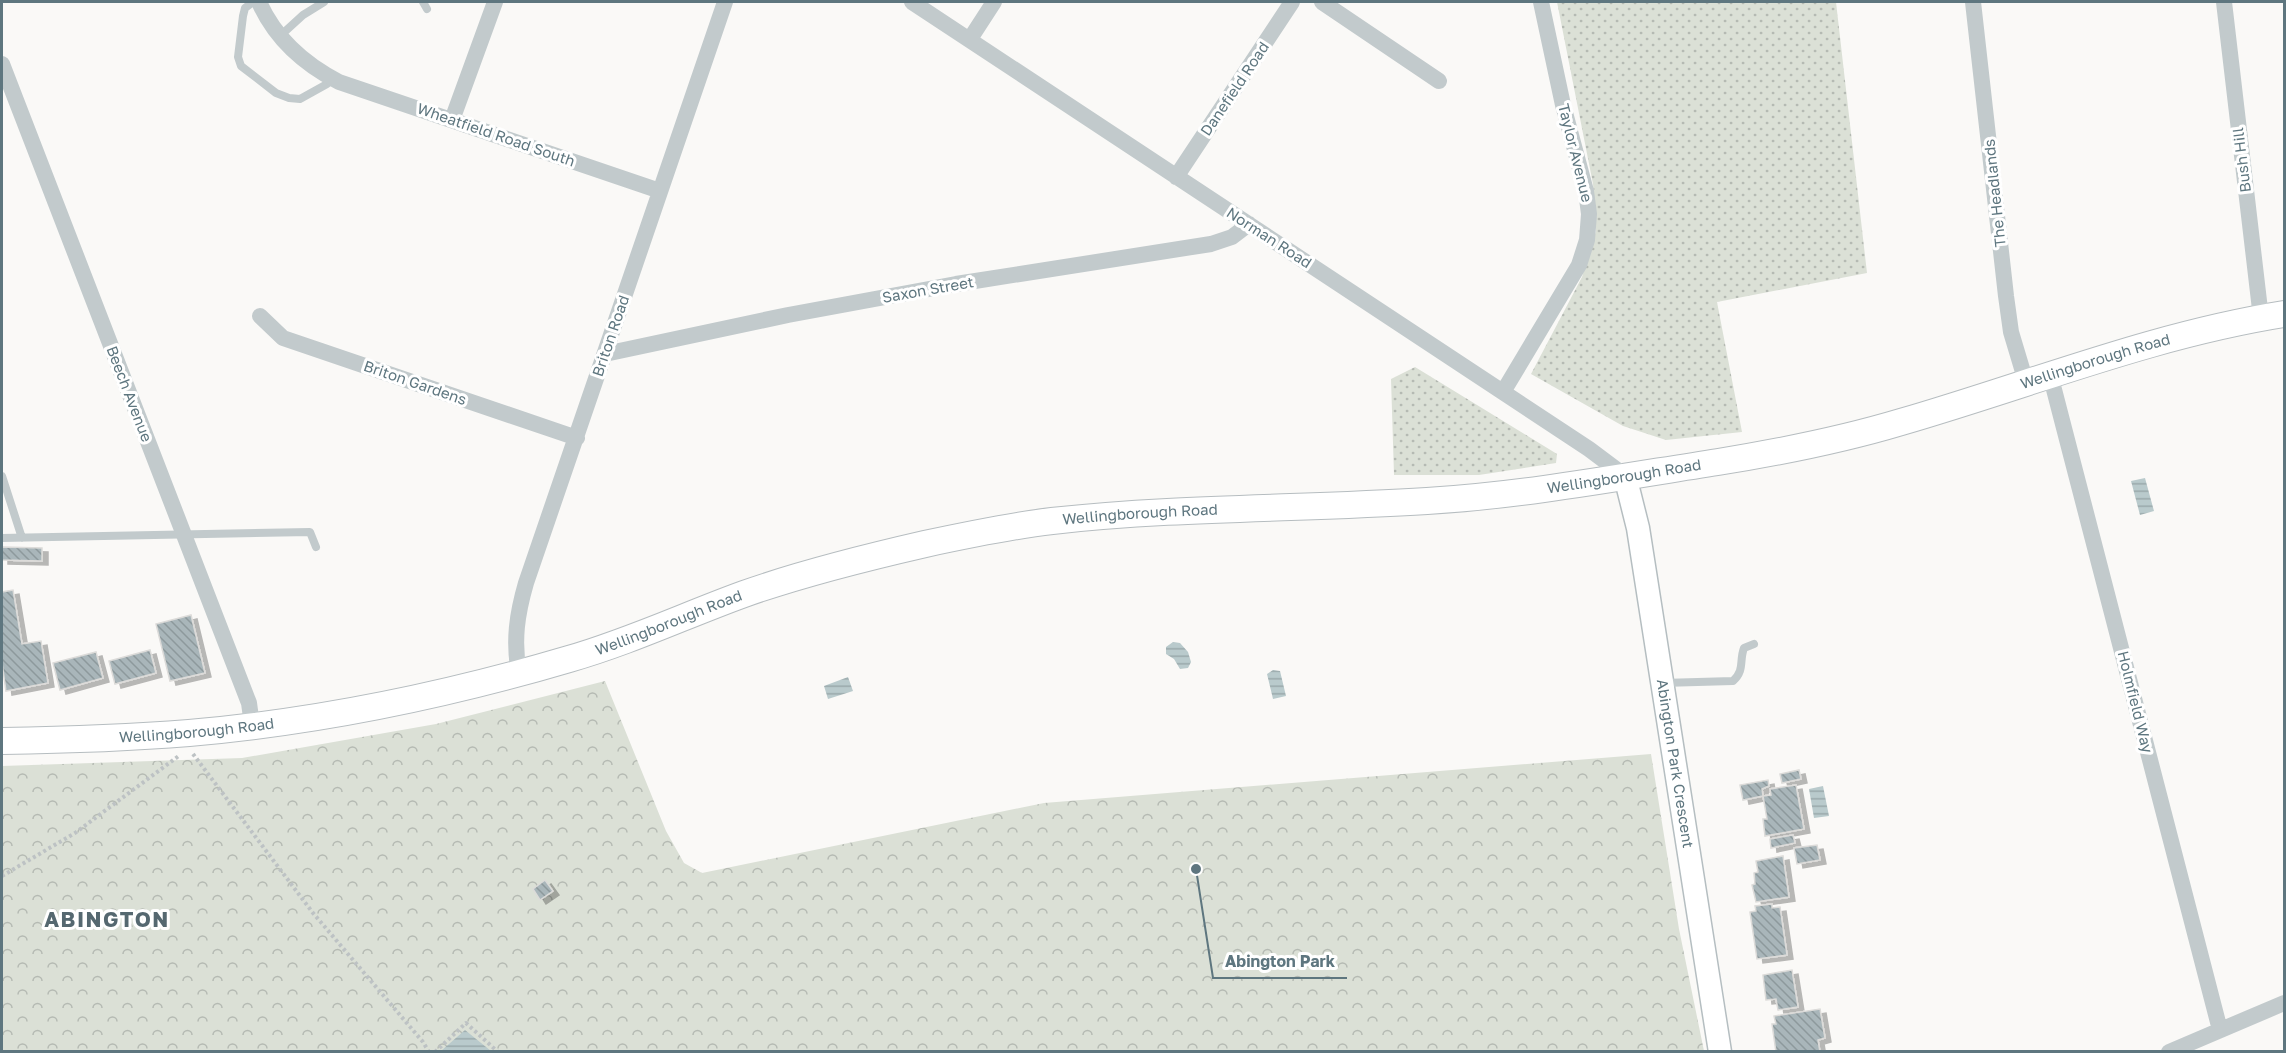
<svg xmlns="http://www.w3.org/2000/svg" width="2286" height="1053" viewBox="0 0 2286 1053" font-family="'Golos Text',sans-serif">
<style>
.grass{fill:url(#grass-dots)}
.park{fill:url(#park-crowns)}
.water{fill:url(#water-rules)}
.building{fill:url(#building-back-hatch);stroke:#dcdbd9;stroke-width:1.5;filter:url(#shadow)}
.lines{fill:none;stroke-linecap:round;stroke-linejoin:round}
.secondary-casing{stroke:#b5bec1;stroke-width:25}
.primary-casing{stroke:#b6bdc0;stroke-width:28}
.path{stroke:#bdc2c4;stroke-width:4;stroke-dasharray:3 3;stroke-linecap:butt}
.lane{stroke:#c2cacc;stroke-width:8}
.street{stroke:#c2cacc;stroke-width:16}
.secondary{stroke:#fff;stroke-width:22}
.primary{stroke:#fff;stroke-width:26}
.labels{text-anchor:middle;stroke-width:6;stroke-linejoin:round;paint-order:stroke}
.street-label{font-size:15px;fill:#5e767f;stroke:#fff}
.district-label{font-size:21px;font-weight:bold;letter-spacing:1.5px;fill:#556870;stroke:#fff}
.leader{fill:none;stroke:#5e767f;stroke-width:2}
.callout-dot{fill:#5e767f;stroke:#fff;stroke-width:2}
.callout-label{font-size:16px;text-anchor:middle;font-weight:bold;fill:#5e767f;stroke:#fff;stroke-width:6;stroke-linejoin:round;paint-order:stroke}
</style>
<defs>
<pattern id="grass-dots" width="8" height="8" patternUnits="userSpaceOnUse" patternTransform="scale(1.5)"><rect width="8" height="8" fill="#dbe0d6"/><path d="M2 2h.1M6 6h.1" fill="none" stroke="#b5bab3" stroke-width="1.8" stroke-linecap="round"/></pattern>
<pattern id="park-crowns" width="20" height="18" patternUnits="userSpaceOnUse" patternTransform="scale(1.5)"><rect width="20" height="18" fill="#dbe0d6"/><path d="M2 6a3 3 0 1 1 6 0M12 15a3 3 0 1 1 6 0" fill="none" stroke="#b5bab3"/></pattern>
<pattern id="water-rules" width="6" height="5" patternUnits="userSpaceOnUse" patternTransform="scale(1.5)"><rect width="6" height="5" fill="#b9cacc"/><path d="M0 2.5h6" fill="none" stroke="#9aa9ab"/></pattern>
<pattern id="building-back-hatch" width="6" height="6" patternUnits="userSpaceOnUse" patternTransform="scale(1.5)"><rect width="6" height="6" fill="#a9b6ba"/><path d="M-1 5l2 2M0 0l6 6M5-1l2 2" fill="none" stroke="#8d999c"/></pattern>
<filter id="shadow"><feDropShadow dx="6" dy="4" stdDeviation="0" flood-color="#0004"/></filter>
</defs>
<rect width="100%" height="100%" fill="#faf9f7"/>
<path class="grass" d="M 1557,2 L 1836,2 L 1867,273 L 1717,302 L 1742,432 L 1666,440 L 1623,426 L 1531,374 L 1582,277 L 1596,231 L 1593,184 Z
M 1415,367 L 1557,454 L 1556,463 L 1479,475 L 1394,475 L 1391,379 Z"/>
<path class="park" d="M 605,681 L 666,831 L 684,863 L 702,873 L 1044,803 L 1651,754 L 1679,929 L 1704,1051 L 2,1051 L 2,766 L 242,758 L 436,724 Z"/>
<path class="water" d="M 2145,478 L 2154,511 L 2140,515 L 2131,481 Z
M 1173,642 L 1180,643 L 1188,652 L 1191,662 L 1188,668 L 1180,669 L 1174,659 L 1166,654 L 1166,647 Z
M 1273,670 L 1280,671 L 1286,696 L 1273,699 L 1267,674 Z
M 848,677 L 853,691 L 828,699 L 824,686 Z
M 1823,786 L 1829,816 L 1814,818 L 1809,789 Z
M 465,1030 L 491,1051 L 441,1051 Z"/>
<path class="building" d="M 2,547 L 42,548 L 42,561 L 2,560 Z
M 13,590 L 22,644 L 41,641 L 48,683 L 6,691 L 2,663 L 2,592 Z
M 191,615 L 205,673 L 170,681 L 156,624 Z
M 150,650 L 156,673 L 115,684 L 109,661 Z
M 96,652 L 103,678 L 60,690 L 53,663 Z
M 1799,770 L 1801,779 L 1782,783 L 1780,774 Z
M 1768,780 L 1769,786 L 1762,789 L 1763,796 L 1743,800 L 1740,785 Z
M 1796,785 L 1804,829 L 1765,836 L 1763,819 L 1767,819 L 1763,796 L 1771,795 L 1770,789 Z
M 1793,835 L 1795,843 L 1771,848 L 1770,839 Z
M 1817,845 L 1820,860 L 1797,864 L 1794,848 Z
M 1783,856 L 1789,897 L 1756,902 L 1752,885 L 1755,884 L 1754,873 L 1758,872 L 1756,861 Z
M 545,880 L 553,891 L 540,900 L 533,889 Z
M 1772,904 L 1772,908 L 1780,907 L 1787,955 L 1757,959 L 1750,912 L 1756,911 L 1755,906 Z
M 1792,970 L 1798,1007 L 1778,1010 L 1776,999 L 1766,1000 L 1763,975 Z
M 1820,1009 L 1825,1038 L 1818,1040 L 1820,1052 L 1776,1052 L 1772,1024 L 1776,1024 L 1774,1016 Z"/>
<g class="lines">
<g class="secondary-casing">
<g id="secondary">
<path id="s1" d="M 1625,476 L 1638,528 L 1720,1052"/>
</g>
</g>
<g class="primary-casing">
<g id="primary">
<path id="s2" d="M 2,741 C 64,740 127,738 189,733 C 316,722 447,695 569,659 C 629,642 686,615 744,594 C 803,573 864,558 925,544 C 967,535 1010,526 1052,521 C 1177,507 1302,509 1427,501 C 1525,495 1621,477 1718,462 C 1780,452 1841,440 1901,422 C 2029,385 2152,335 2284,314"/>
</g>
</g>
<path class="path" d="M 193,754 L 313,913 L 423,1042 L 429,1052
M 2,876 L 75,833 L 180,755
M 435,1052 L 466,1023 L 498,1052"/>
<path class="lane" d="M 253,2 L 245,8 L 243,16 L 238,57 L 241,66 L 276,93 L 289,98 L 300,99 L 327,84 L 333,79
M 423,2 L 427,9
M 280,36 L 303,15 L 324,2
M 2,476 L 22,538
M 2,538 L 310,532 L 316,547
M 1662,683 L 1733,681 C 1745,670 1739,661 1744,648 L 1754,644"/>
<path class="street" d="M 259,2 C 275,38 304,64 339,82 L 660,191
M 912,2 L 1589,449 L 1625,476
M 1322,2 L 1439,81
M 1973,2 L 2006,296 L 2011,332 L 2026,382
M 2224,2 L 2261,318
M 970,39 L 994,2
M 2,64 L 249,703 L 252,725
M 452,120 L 495,2
M 1176,177 L 1292,2
M 260,316 L 283,338 L 577,438
M 605,354 L 788,315 L 956,284 L 1211,244 L 1232,237 L 1249,224
M 2050,374 L 2220,1030
M 1503,392 L 1579,265 L 1587,240 L 1589,214 L 1586,191 L 1563,105 L 1541,2
M 519,673 C 513,641 517,614 526,583 L 725,2
M 2169,1052 L 2284,1003"/>
<use href="#secondary" class="secondary"/>
<use href="#primary" class="primary"/>
</g>
<g class="labels">
<g class="street-label">
<text transform="translate(1235 89) rotate(-56)" y="5">Danefield Road</text>
<text transform="translate(496 135) rotate(19)" y="5">Wheatfield Road South</text>
<text transform="translate(1575 153) rotate(76)" y="5">Taylor Avenue</text>
<text transform="translate(2242 160) rotate(-97)" y="5">Bush Hill</text>
<text transform="translate(1995 193) rotate(-96)" y="5">The Headlands</text>
<text transform="translate(1269 238) rotate(33)" y="5">Norman Road</text>
<text transform="translate(928 290) rotate(-10)" y="5">Saxon Street</text>
<text transform="translate(611 336) rotate(-71)" y="5">Briton Road</text>
<text dy="5" stroke="none"><textPath href="#s2" startOffset="2139">Wellingborough Road</textPath></text>
<text transform="translate(415 383) rotate(19)" y="5">Briton Gardens</text>
<text transform="translate(129 394) rotate(69)" y="5">Beech Avenue</text>
<text dy="5" stroke="none"><textPath href="#s2" startOffset="1653">Wellingborough Road</textPath></text>
<text dy="5" stroke="none"><textPath href="#s2" startOffset="1167">Wellingborough Road</textPath></text>
<text dy="5" stroke="none"><textPath href="#s2" startOffset="681">Wellingborough Road</textPath></text>
<text transform="translate(2135 702) rotate(76)" y="5">Holmfield Way</text>
<text dy="5" stroke="none"><textPath href="#s2" startOffset="195">Wellingborough Road</textPath></text>
<text dy="5" stroke="none"><textPath href="#s1" startOffset="292">Abington Park Crescent</textPath></text>
</g>
<g class="district-label">
<text x="107" y="927">ABINGTON</text>
</g>
</g>
<path class="leader" d="M1196 869L1213 978H1347"/>
<circle class="callout-dot" cx="1196" cy="869" r="6"/>
<g class="callout-label">
<text x="1280" y="967">Abington Park</text>
</g>
<rect width="2286" height="1053" fill="none" stroke="#5e767f" stroke-width="6"/>
</svg>
